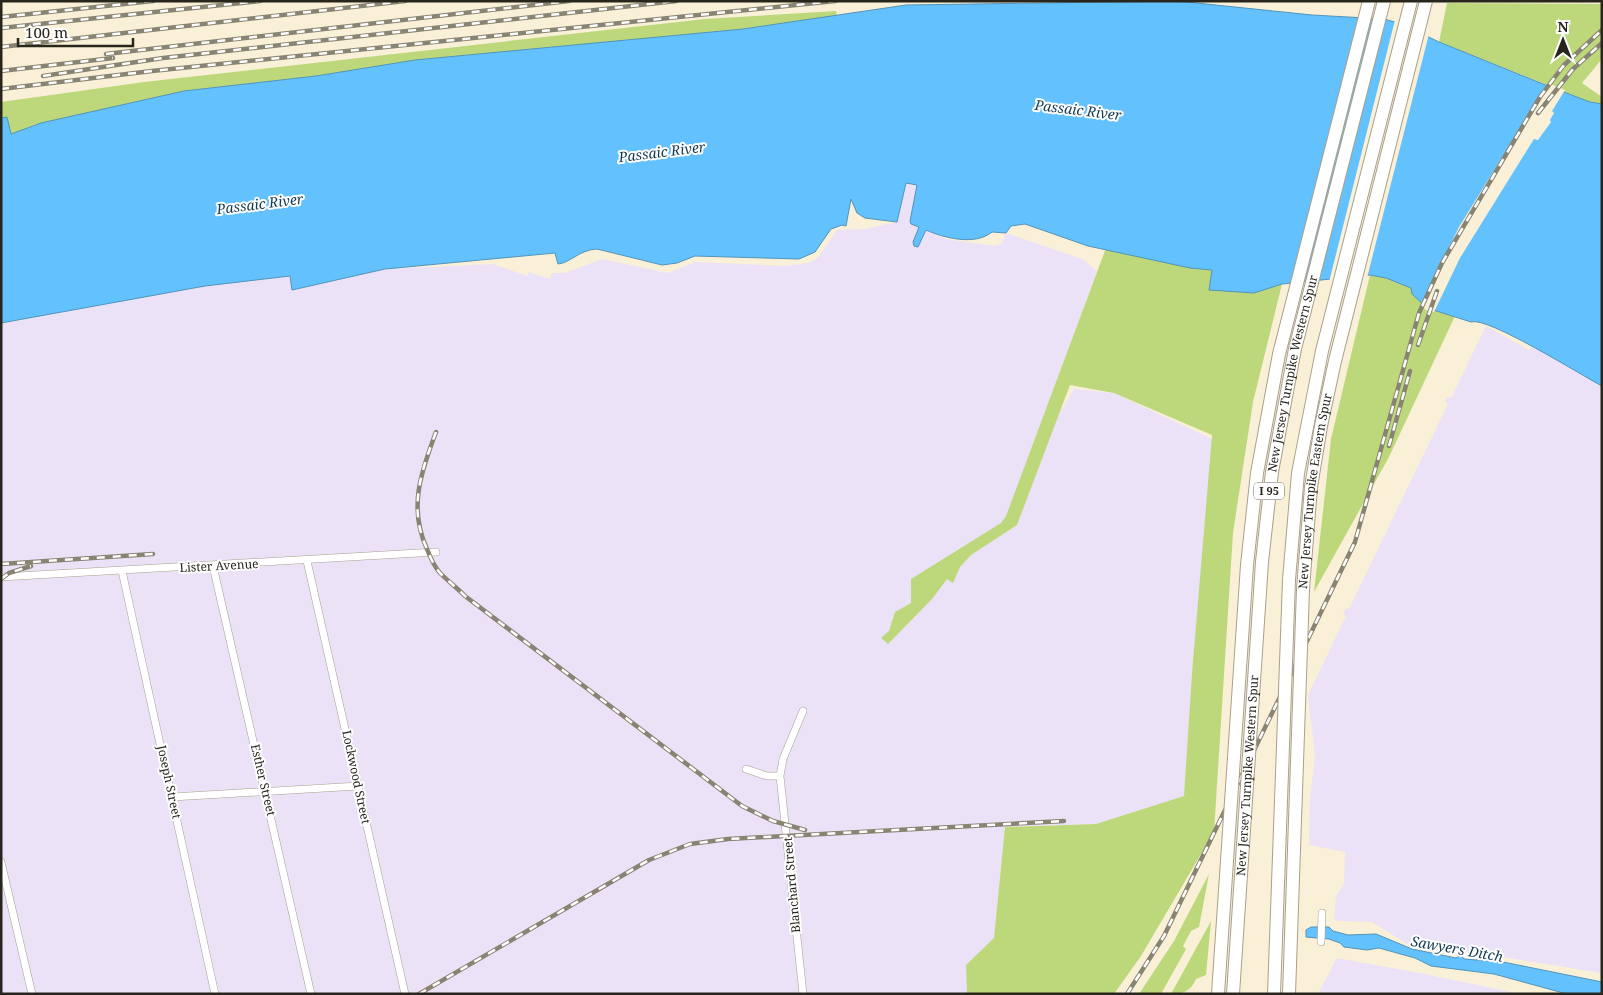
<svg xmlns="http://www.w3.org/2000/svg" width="1603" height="995" viewBox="0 0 1603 995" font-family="'Noto Serif',serif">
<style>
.industrial{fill:#ebe2f7}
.green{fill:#bdd87b}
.water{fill:#63c2fd;stroke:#5193ba}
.pier{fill:#f9f0d7}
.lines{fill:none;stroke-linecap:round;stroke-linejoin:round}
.street-casing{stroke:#a9a08a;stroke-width:8}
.street{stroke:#fff;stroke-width:7}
.rail-casing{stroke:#888372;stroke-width:4.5}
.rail{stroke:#fefefe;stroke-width:2.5;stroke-dasharray:8;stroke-linecap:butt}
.highway-bridge-casing{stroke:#a9a08a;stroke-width:14;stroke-linecap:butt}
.highway-bridge{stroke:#fff;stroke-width:12}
.labels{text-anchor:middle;stroke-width:4;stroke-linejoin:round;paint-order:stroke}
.shield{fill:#fefefe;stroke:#686660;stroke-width:1}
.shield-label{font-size:11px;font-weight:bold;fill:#28251c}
.street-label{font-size:12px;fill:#28251c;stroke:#fefefe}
.water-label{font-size:14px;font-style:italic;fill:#123a52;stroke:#fefefe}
</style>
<rect width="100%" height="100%" fill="#f9f0d7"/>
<path class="industrial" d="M 906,183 L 917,185 L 910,221 L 919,227 L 913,242 L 926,230 L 946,239 L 995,246 L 1001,244 L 1006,233 L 1082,259 L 1097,271 L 1042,421 L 1059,414 L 1074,389 L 1114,393 L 1214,440 L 1192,673 L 1184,796 L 1096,824 L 1005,827 L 994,939 L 966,965 L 967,994 L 1,994 L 1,323 L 205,286 L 290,276 L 292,290 L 385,269 L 493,264 L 527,276 L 529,272 L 550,279 L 552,273 L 565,273 L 602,259 L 668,273 L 695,262 L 785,266 L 808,263 L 818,258 L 837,230 L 865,229 L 897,222 Z
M 1486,326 L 1529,350 L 1532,346 L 1602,386 L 1602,973 L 1466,951 L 1409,945 L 1372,922 L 1338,921 L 1334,919 L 1336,896 L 1344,884 L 1345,852 L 1309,845 L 1310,799 L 1315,756 L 1308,695 L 1346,616 L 1343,614 L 1346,608 L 1349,609 L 1448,404 L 1445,402 L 1447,397 L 1451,398 Z
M 1337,958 L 1425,974 L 1520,994 L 1318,994 Z"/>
<path class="green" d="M 1447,3 L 1602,4 L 1602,59 L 1582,83 L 1602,97 L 1602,104 L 1590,102 L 1439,42 Z
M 836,11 L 837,16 L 743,29 L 415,60 L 316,76 L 184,91 L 34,125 L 11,135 L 7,117 L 1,118 L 1,102 L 144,82 L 705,19 Z
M 1106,248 L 1190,268 L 1213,270 L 1210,290 L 1254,293 L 1282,284 L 1253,402 L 1233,533 L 1214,832 L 1141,956 L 1114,994 L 967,994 L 966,965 L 994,938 L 1005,827 L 1096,824 L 1184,796 L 1192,673 L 1212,435 L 1114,393 L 1070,385 L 1017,525 L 971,555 L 960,567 L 953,583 L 947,579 L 932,599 L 888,644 L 881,638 L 889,631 L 895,612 L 911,603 L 911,579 L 1001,523 L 1006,516 Z
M 1370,275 L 1386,278 L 1411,288 L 1427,308 L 1455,316 L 1389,457 L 1314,592 L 1331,439 Z
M 1209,874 L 1199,927 L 1191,931 L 1183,946 L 1186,949 L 1161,994 L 1139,994 L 1174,941 Z
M 1211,921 L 1206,975 L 1196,979 C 1191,991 1183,994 1171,994 Z"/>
<path class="water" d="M 1177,1 L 1312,15 L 1384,19 L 1402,24 L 1439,42 L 1543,84 L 1590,102 L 1602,104 L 1602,386 C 1581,375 1487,316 1471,322 L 1427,308 L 1412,294 L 1411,288 L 1386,278 L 1370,275 L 1282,284 L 1254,293 L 1209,290 L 1212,270 L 1190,268 L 1088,246 L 1025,224 L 1011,226 L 1006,233 L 992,232 C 975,246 944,238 926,230 L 918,247 L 914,246 L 913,242 L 919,227 L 911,224 L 910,221 L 917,185 L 906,183 L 897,222 L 865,218 L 857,213 L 851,199 L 846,226 L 842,225 L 831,229 L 815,252 L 799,259 L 695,256 L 677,263 L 662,265 L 597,249 C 579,250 570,263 558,264 L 555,253 L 385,269 L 292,290 L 290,276 L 205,286 L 1,323 L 1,118 L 7,117 L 11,134 L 41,123 L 184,91 L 316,76 L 415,60 L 743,29 L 906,5 Z
M 1311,927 L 1329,927 L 1333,931 L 1348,935 L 1376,934 L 1412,949 L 1456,958 L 1461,955 L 1464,959 L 1503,962 L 1602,982 L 1602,994 L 1567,994 L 1494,974 L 1431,966 L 1415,958 L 1379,948 L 1367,950 L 1344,947 L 1340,943 L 1329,939 L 1306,937 L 1306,930 Z"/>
<path class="pier" d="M 1395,20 L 1429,34 L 1367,278 L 1329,282 Z
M 1548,83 L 1565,90 L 1552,111 L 1554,113 L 1550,120 L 1551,122 L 1538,140 L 1534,139 L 1460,258 L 1434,312 L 1426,310 L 1421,305 L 1459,227 Z"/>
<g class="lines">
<g class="street-casing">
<path id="street" d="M 307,561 L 405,994
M 213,566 L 311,994
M 122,571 L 215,994
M 1,577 L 436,552
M 803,711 L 783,759 L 780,776 L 803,994
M 746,769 L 767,776 L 780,776
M 172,797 L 358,786
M 1,862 L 32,994
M 1321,942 L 1322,913"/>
</g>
<use href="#street" class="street"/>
<g class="rail-casing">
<path id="rail" d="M 1,17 L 153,1
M 1,28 L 260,1
M 1,47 L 405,1
M 106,54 L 569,1
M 1,71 L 113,58
M 43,76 L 163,58 L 676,1
M 1,89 L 152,71 L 835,1
M 1538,113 L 1573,69 L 1602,43
M 1418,345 L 1437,291
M 436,432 C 421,472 408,508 427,549 C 430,557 434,566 440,573 C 448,581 457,588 465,596 L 742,806 L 773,821 L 805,830
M 1389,446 L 1410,371
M 1,564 L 153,554
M 1,579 L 9,573 L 31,566
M 419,994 L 649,860 L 690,844 L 728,839 L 1064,821
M 1127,994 L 1164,936 L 1355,542 L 1419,313 L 1442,263 L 1540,97 L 1564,65 L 1602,30"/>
</g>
<use href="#rail" class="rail"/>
<g class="highway-bridge-casing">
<g id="highway-bridge">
<path d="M 1218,994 L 1247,565 L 1257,473 L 1279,354 L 1369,1"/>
<path id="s1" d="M 1233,994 L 1262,562 L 1272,472 L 1295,349 L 1384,1"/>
<path d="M 1274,994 L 1289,580 L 1298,473 L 1322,351 L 1411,1"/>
<path id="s2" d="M 1289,994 L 1303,589 L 1311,487 L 1321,426 L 1335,361 L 1426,1"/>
</g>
</g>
<use href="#highway-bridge" class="highway-bridge"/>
</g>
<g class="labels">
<rect class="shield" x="1254" y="482.5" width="30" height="17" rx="4"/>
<g class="shield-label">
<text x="1269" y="495">I 95</text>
</g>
<g class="street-label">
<text dy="4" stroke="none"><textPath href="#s1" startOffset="624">New Jersey Turnpike Western Spur</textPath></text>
<text dy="4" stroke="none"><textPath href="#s2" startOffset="504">New Jersey Turnpike Eastern Spur</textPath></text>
<text transform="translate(219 566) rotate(-3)" y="4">Lister Avenue</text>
<text dy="4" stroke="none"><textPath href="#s1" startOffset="219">New Jersey Turnpike Western Spur</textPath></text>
<text transform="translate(356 777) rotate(78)" y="4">Lockwood Street</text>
<text transform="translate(263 780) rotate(77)" y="4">Esther Street</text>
<text transform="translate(169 782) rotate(78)" y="4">Joseph Street</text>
<text transform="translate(792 885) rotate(-95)" y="4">Blanchard Street</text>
</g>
<g class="water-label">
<text transform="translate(1078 110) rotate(7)" y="5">Passaic River</text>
<text transform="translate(662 152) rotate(-7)" y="5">Passaic River</text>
<text transform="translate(260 204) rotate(-7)" y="5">Passaic River</text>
<text transform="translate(1457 949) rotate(10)" y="5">Sawyers Ditch</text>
</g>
</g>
<rect width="1603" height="995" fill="none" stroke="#28251c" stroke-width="5"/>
<g transform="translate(1563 40)" stroke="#fefefe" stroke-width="4" paint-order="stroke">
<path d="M0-4L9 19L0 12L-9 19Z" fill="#28251c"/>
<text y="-8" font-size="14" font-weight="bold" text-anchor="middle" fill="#28251c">N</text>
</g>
<path d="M18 38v8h115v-8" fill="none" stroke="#28251c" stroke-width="2.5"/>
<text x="25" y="38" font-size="15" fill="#28251c" stroke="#fefefe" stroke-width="4" paint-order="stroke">100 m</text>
</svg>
